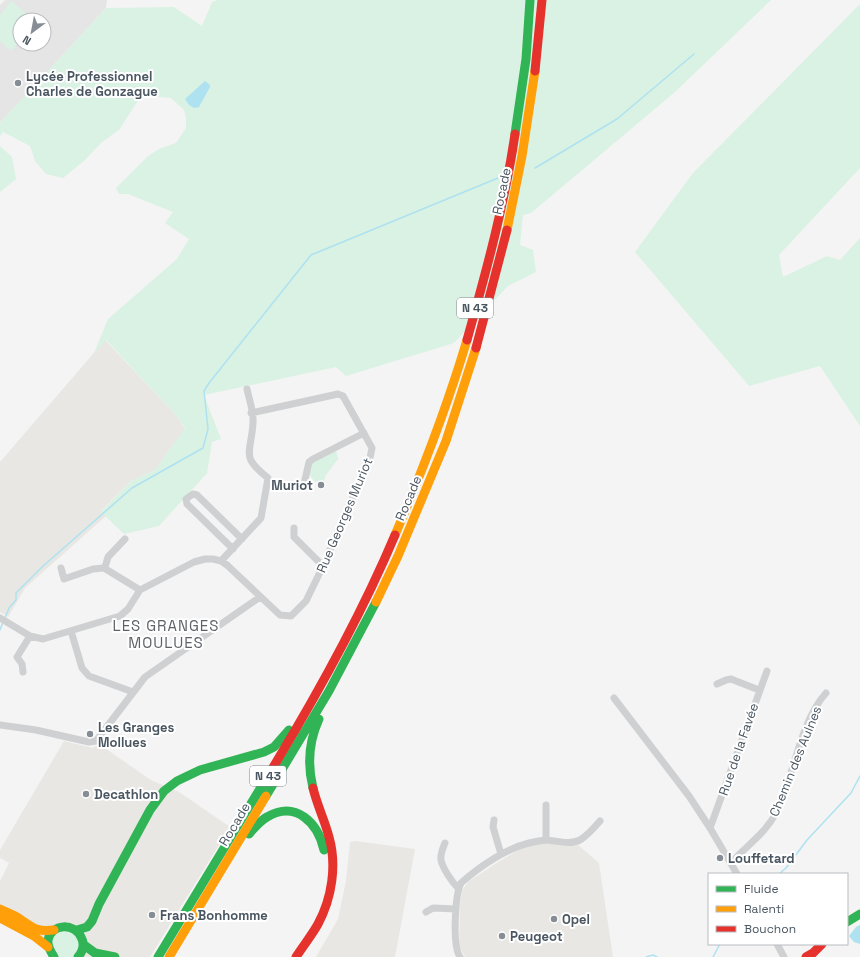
<svg xmlns="http://www.w3.org/2000/svg" width="860" height="957" viewBox="0 0 860 957" font-family="'Space Grotesk',sans-serif">
<style>
.commercial{fill:#e8e7e3}
.education{fill:#e6e5e6;fill-rule:evenodd}
.green{fill:#d9f2e3}
.water{fill:#aee2f0}
.lines{fill:none;stroke-linecap:round;stroke-linejoin:round}
.stream{stroke:#aee2f0;stroke-width:1.5}
.street{stroke:#ced0d2;stroke-width:7}
.fast{stroke:#30b455;stroke-width:9}
.slow{stroke:#ff9f0a;stroke-width:9}
.jam{stroke:#e5322d;stroke-width:9}
.poi-dot{fill:#868d94;stroke:#fff;stroke-width:1.5}
.labels{text-anchor:middle;stroke-width:4;stroke-linejoin:round;paint-order:stroke}
.shield{fill:#fff;stroke:#808990;stroke-width:1}
.shield-label{font-size:12px;font-weight:bold;fill:#4a5661}
.poi-label{font-size:13px;font-weight:bold;fill:#4a5661;stroke:#fff;text-anchor:start}
.street-label{font-size:13px;fill:#4a5661;stroke:#fff}
.quarter-label{font-size:15px;letter-spacing:1px;fill:#5f6368;stroke:#fff}
</style>
<rect width="100%" height="100%" fill="#f4f4f4"/>
<path class="commercial" d="M 105,340 L 176,415 L 185,429 L 155,470 L 131,481 L 101,511 L 106,516 L 25,588 L 8,617 L 0,612 L 0,462 Z
M 64,741 L 93,748 L 99,744 L 151,780 L 179,792 L 230,827 L 150,957 L 52,957 L 31,938 L 0,923 L 0,881 L 9,863 L 0,858 L 0,850 Z
M 355,841 L 415,849 L 395,957 L 316,957 L 338,919 L 346,881 L 350,842 Z
M 543,843 L 578,845 L 599,863 L 613,957 L 465,957 L 459,946 L 460,905 L 462,891 L 468,882 L 495,864 L 520,849 Z"/>
<path class="education" d="M 5,0 L 107,0 L 106,8 L 0,123 L 0,5 ZM 20,20 L 44,20 L 44,44 L 20,44 Z"/>
<path class="green" d="M 218,0 L 771,0 L 675,92 L 531,213 L 523,215 L 520,245 L 533,250 L 536,272 L 508,286 L 454,343 L 346,376 L 336,367 L 204,395 L 221,439 L 212,442 L 207,473 L 159,526 L 124,534 L 101,512 L 131,481 L 155,470 L 185,428 L 176,415 L 106,340 L 94,353 L 108,319 L 177,259 L 189,239 L 165,223 L 173,212 L 128,194 L 119,194 L 116,188 L 147,157 L 159,149 L 176,143 L 186,128 L 186,117 L 184,110 L 171,98 L 148,96 L 139,99 L 119,130 L 102,142 L 85,160 L 63,178 L 46,174 L 35,161 L 30,146 L 3,132 L 0,136 L 0,123 L 106,8 L 174,7 L 202,26 L 212,2 Z
M 12,1 L 33,20 L 20,20 L 20,41 L 11,51 L 0,41 L 0,15 Z
M 860,4 L 860,168 L 779,255 L 783,277 L 827,256 L 840,260 L 860,238 L 860,426 L 820,366 L 749,386 L 635,252 L 693,173 Z
M 0,146 L 12,157 L 16,179 L 0,192 Z
M 336,450 L 338,459 L 326,475 L 323,483 L 314,481 L 309,474 L 311,464 L 316,460 Z
M52 944a14 14 0 1 1 28 0a14 14 0 1 1-28 0Z"/>
<path class="water" d="M 205,81 L 210,85 L 210,87 L 199,107 L 194,108 L 189,105 L 185,99 Z
M 860,925 L 860,944 L 854,942 L 849,936 L 856,927 Z"/>
<g class="lines">
<path class="stream" d="M 535,168 L 617,119 L 694,54
M 5,618 L 9,608 L 16,600 L 16,593 L 42,567 L 132,488 L 203,448 L 208,429 L 204,391 L 209,383 L 311,255 L 498,178
M 0,630 L 3,622
M 779,874 L 786,868 L 807,840 L 851,793 L 860,776
M 646,957 L 653,955 L 657,957
M 713,957 L 720,944"/>
<path class="street" d="M 304,484 L 309,462 L 313,459 L 364,433
M 294,528 L 294,537 L 323,566
M 233,549 L 187,504 L 186,499 L 193,494 L 197,495 L 242,539
M 221,561 L 261,518 L 268,478 C 240,456 251,454 253,423 C 254,412 249,399 247,389
M 61,568 L 64,579 L 93,569 L 104,568 L 140,590
M 104,568 L 106,564 L 108,557 L 125,539
M 0,618 L 30,636 L 43,639 L 120,616 L 128,609 L 140,590 L 194,562 L 205,559 L 213,559 L 221,561 L 227,565 L 280,615 L 291,616 L 306,601 L 323,566 L 370,458 L 372,448 L 343,396 L 338,394 L 251,413
M 71,631 L 82,668 L 89,676 L 133,692
M 23,672 L 22,664 L 17,657 L 30,636
M 717,684 L 726,680 L 731,679 L 759,690
M 614,698 L 689,796 L 710,828 L 737,874
M 0,725 L 36,730 L 89,742 L 96,741 L 145,677 L 260,597
M 494,820 L 493,827 L 501,854
M 710,828 L 767,671
M 546,840 L 546,805
M 445,843 C 443,848 440,854 441,860 C 443,869 452,882 458,888
M 731,863 C 746,846 765,834 776,813 C 794,778 799,723 826,693
M 426,912 L 433,908 L 456,909
M 777,944 L 784,957
M 460,957 C 452,946 455,895 461,883 C 479,867 505,849 529,843 C 535,842 541,840 547,840 C 558,841 570,845 580,840 C 588,835 594,828 600,821"/>
<path class="fast" d="M 515,134 L 526,59 L 530,0
M 313,788 C 307,764 309,741 319,719
M 266,796 L 329,691 L 376,602
M 249,834 C 254,828 260,821 267,817 C 296,800 318,823 324,850
M 847,922 L 860,914
M 77,930 L 87,927 L 92,921 L 99,904 L 150,810 L 164,791 L 177,781 L 200,770 L 264,752 L 274,747 L 289,730
M 84,945 L 95,953 L 115,957
M 54,957 C 51,952 47,946 48,940 C 52,923 74,923 81,937 C 85,944 83,951 78,957
M 158,957 L 269,774"/>
<path class="slow" d="M 507,230 L 522,156 L 535,71
M 395,535 C 422,472 447,407 467,340
M 376,602 L 398,556 L 446,441 L 476,348
M 0,909 C 6,912 14,915 20,919 C 34,928 36,932 54,930
M 0,918 L 34,936 L 48,947
M 169,957 L 266,796"/>
<path class="jam" d="M 535,71 L 542,0
M 467,340 C 486,272 505,203 515,134
M 476,348 L 507,230
M 269,774 C 316,697 360,618 395,535
M 296,957 C 303,946 312,935 318,924 C 332,898 337,865 329,837 C 325,821 317,805 313,788
M 806,957 L 813,953 L 822,944"/>
</g>
<g class="poi-dot">
<circle cx="18" cy="83" r="4"/>
<circle cx="321" cy="485" r="4"/>
<circle cx="90" cy="734" r="4"/>
<circle cx="86" cy="794" r="4"/>
<circle cx="720" cy="858" r="4"/>
<circle cx="152" cy="915" r="4"/>
<circle cx="554" cy="919" r="4"/>
<circle cx="502" cy="936" r="4"/>
</g>
<g class="labels">
<g class="shield">
<rect x="457" y="298" width="36" height="20" rx="3"/>
<rect x="250" y="766" width="36" height="20" rx="3"/>
</g>
<g class="shield-label">
<text x="475" y="312">N 43</text>
<text x="268" y="780">N 43</text>
</g>
<g class="poi-label">
<text x="26" y="81">Lycée Professionnel<tspan x="26" dy="15">Charles de Gonzague</tspan></text>
<text x="313" y="490" text-anchor="end">Muriot</text>
<text x="98" y="732">Les Granges<tspan x="98" dy="15">Mollues</tspan></text>
<text x="94" y="799">Decathlon</text>
<text x="728" y="863">Louffetard</text>
<text x="160" y="920">Frans Bonhomme</text>
<text x="562" y="924">Opel</text>
<text x="510" y="941">Peugeot</text>
</g>
<g class="street-label">
<text transform="translate(501 191) rotate(-78)" y="5">Rocade</text>
<text transform="translate(408 498) rotate(-67)" y="5">Rocade</text>
<text transform="translate(344 515) rotate(-67)" y="5">Rue Georges Muriot</text>
<text transform="translate(738 749) rotate(-71)" y="5">Rue de la Favée</text>
<text transform="translate(795 761) rotate(-68)" y="5">Chemin des Aulnes</text>
<text transform="translate(234 824) rotate(-59)" y="5">Rocade</text>
</g>
<g class="quarter-label">
<text x="166" y="631">LES GRANGES<tspan x="166" dy="17">MOULUES</tspan></text>
</g>
</g>
<rect x="708" y="873" width="140" height="72" fill="#ffffff" stroke="#b7bbc0"/>
<rect x="716" y="886" width="20" height="6" fill="#30b455" stroke="#b7bbc0"/>
<text x="744" y="893" font-size="12" fill="#4a5661">Fluide</text>
<rect x="716" y="906" width="20" height="6" fill="#ff9f0a" stroke="#b7bbc0"/>
<text x="744" y="913" font-size="12" fill="#4a5661">Ralenti</text>
<rect x="716" y="926" width="20" height="6" fill="#e5322d" stroke="#b7bbc0"/>
<text x="744" y="933" font-size="12" fill="#4a5661">Bouchon</text>
<g transform="translate(32 32) rotate(212)"><circle r="19" fill="#ffffff" stroke="#b7bbc0"/>
<path d="M0-3L7 15L0 10L-7 15Z" fill="#868d94"/>
<text y="-6" font-size="11" font-weight="bold" text-anchor="middle" fill="#4a5661">N</text>
</g>
</svg>
